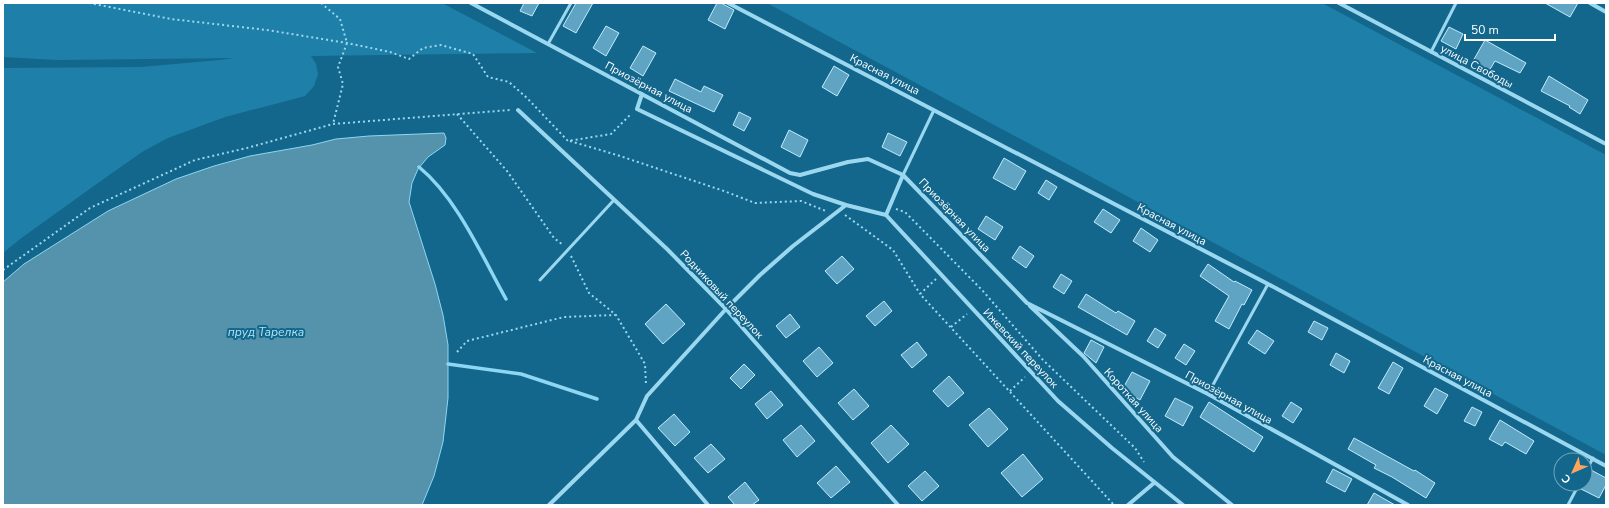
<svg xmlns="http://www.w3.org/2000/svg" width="1609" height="508" viewBox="0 0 1609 508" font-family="'Nunito Sans',sans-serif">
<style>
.green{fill:#1e80a8}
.water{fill:#5592ac;stroke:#8dd7f4}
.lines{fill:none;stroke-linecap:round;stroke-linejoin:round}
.stream{stroke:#8dd7f4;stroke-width:3.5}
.building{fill:#5fa5c3;stroke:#c2ebfc}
.path{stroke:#9bd8f0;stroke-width:2;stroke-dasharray:2 3;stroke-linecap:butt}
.lane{stroke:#9bd8f0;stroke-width:3}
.street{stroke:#9bd8f0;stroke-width:4}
.labels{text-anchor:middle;stroke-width:4;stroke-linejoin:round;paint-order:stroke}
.street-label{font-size:11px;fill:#fff;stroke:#13678c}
.water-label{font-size:12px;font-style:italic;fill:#b0e4f9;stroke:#13678c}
</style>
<rect width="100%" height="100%" fill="#13678c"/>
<path class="green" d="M 3,3 L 442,3 L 537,53 L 311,56 L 316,64 L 318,74 L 314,86 L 305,96 L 225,117 L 168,138 L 142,152 L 105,178 L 20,239 L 3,253 L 3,68 L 141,67 L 220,60 L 234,58 L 57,60 L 3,57 Z
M 767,3 L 1322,3 L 1606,155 L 1606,455 L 1272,274 Z"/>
<path class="water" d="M 444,133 L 446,138 L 445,145 L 428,157 L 418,169 L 412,183 L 409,202 L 435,284 L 443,315 L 448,345 L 448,398 L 443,442 L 434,476 L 422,505 L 3,505 L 3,282 L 24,264 L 108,211 L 176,179 L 214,166 L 250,156 L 312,145 L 336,139 L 369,136 Z"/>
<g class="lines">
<path class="stream" d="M 419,167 C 457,198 482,256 506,299
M 448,364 L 521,374 L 597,399"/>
</g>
<path class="building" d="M 524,3 L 539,3 L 532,16 L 520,11 Z
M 576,3 L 593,3 L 576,33 L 563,26 Z
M 717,3 L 721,3 L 734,10 L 725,29 L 708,20 Z
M 1545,3 L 1578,3 L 1570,17 Z
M 606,26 L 619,33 L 606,56 L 593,48 Z
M 1449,27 L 1463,34 L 1456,49 L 1441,41 Z
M 1485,40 L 1526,63 L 1520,73 L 1495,61 L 1489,71 L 1473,61 Z
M 643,46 L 656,53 L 643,76 L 630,68 Z
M 834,66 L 849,75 L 837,96 L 822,87 Z
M 1549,76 L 1588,100 L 1580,114 L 1569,107 L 1570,106 L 1541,91 Z
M 675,79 L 701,92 L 704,86 L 723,95 L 714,112 L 669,91 Z
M 739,112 L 751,118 L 744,131 L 733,125 Z
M 789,130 L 808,140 L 800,157 L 781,147 Z
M 888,133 L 907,142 L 900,156 L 882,147 Z
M 1004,158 L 1026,171 L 1015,190 L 993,178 Z
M 1046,180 L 1057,187 L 1049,200 L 1038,193 Z
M 1103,209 L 1120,220 L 1111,233 L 1094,222 Z
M 986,216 L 1003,227 L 995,240 L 978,229 Z
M 1141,228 L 1158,240 L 1150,252 L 1133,241 Z
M 1020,246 L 1034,256 L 1026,268 L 1012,258 Z
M 842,256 L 854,269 L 837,284 L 825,271 Z
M 1208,264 L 1234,282 L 1235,281 L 1252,290 L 1244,305 L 1242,304 L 1229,329 L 1215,321 L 1229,296 L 1200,276 Z
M 1061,274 L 1072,281 L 1064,294 L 1053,287 Z
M 1086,294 L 1116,313 L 1118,311 L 1135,321 L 1127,335 L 1078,307 Z
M 884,301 L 892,311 L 875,326 L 866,316 Z
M 666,304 L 685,324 L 663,344 L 645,324 Z
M 790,314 L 800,327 L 786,338 L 776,326 Z
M 1314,321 L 1328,328 L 1322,340 L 1308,332 Z
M 1155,328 L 1166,335 L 1158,348 L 1147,341 Z
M 1257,330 L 1274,341 L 1265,354 L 1248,343 Z
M 1091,340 L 1104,347 L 1096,363 L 1084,353 Z
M 917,342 L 927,355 L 912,368 L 901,355 Z
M 1184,344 L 1195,351 L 1186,365 L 1175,358 Z
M 819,347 L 833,363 L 817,377 L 803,361 Z
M 1336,353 L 1350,361 L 1344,373 L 1330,365 Z
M 1393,362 L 1403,368 L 1389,394 L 1378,388 Z
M 744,364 L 755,375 L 741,389 L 730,378 Z
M 1132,372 L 1150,381 L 1140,400 L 1122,390 Z
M 949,376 L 964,393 L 948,407 L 933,391 Z
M 1435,388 L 1448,395 L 1437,414 L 1424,406 Z
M 854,389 L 869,406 L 853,420 L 838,403 Z
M 771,391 L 783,405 L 767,419 L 755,404 Z
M 1175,398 L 1193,407 L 1183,426 L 1165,416 Z
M 1209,402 L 1263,437 L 1254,452 L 1200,417 Z
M 1291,402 L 1302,409 L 1293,423 L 1282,416 Z
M 1472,407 L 1482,412 L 1475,426 L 1464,421 Z
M 989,408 L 1008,429 L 988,447 L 969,425 Z
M 674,414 L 690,432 L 675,446 L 658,428 Z
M 1500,420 L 1534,441 L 1526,454 L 1505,442 L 1502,446 L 1489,439 Z
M 801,425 L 815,441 L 797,457 L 783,440 Z
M 891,425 L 909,444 L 888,463 L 871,443 Z
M 1354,438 L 1414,471 L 1415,470 L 1435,483 L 1426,498 L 1392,477 L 1374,468 L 1376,465 L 1348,449 Z
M 711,444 L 725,459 L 708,473 L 694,458 Z
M 1023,454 L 1043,479 L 1022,497 L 1001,473 Z
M 836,466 L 850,482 L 831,498 L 817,483 Z
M 1333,469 L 1352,479 L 1345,492 L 1326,482 Z
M 1591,470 L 1606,478 L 1606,485 L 1599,498 L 1581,489 L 1585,484 Z
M 925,471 L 939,486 L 922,501 L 908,486 Z
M 745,482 L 759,500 L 752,505 L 735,505 L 728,497 Z
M 1374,493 L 1395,505 L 1367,505 Z"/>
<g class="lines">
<path class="path" d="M 89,3 L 171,19 L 267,30 L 347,43 L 390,52 L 409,59 L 423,48 L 441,45 L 473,54 L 488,77 L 509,82 L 527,98 L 568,141 L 611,134 L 631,114
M 321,3 L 340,19 L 347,43 L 338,67 L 343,84 L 333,124
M 457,114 L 507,171 L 554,238 L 563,245
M 570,141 L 617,155 L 724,191 L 755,203 L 801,201 L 826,211
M 896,209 L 905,212 L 982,290 L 1043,360 L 1135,448 L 1144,462
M 845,215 L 893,250 L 920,294
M 571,256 L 589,293 L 616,315 L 645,364 L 646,385
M 3,270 L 90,208 L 195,160 L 247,148 L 333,124 L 510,110
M 936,279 L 920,294 L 1114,505
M 951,327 L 967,314
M 457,352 L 467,341 L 564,317 L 615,315
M 1010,391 L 1025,377"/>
<path class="lane" d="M 548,44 L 571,3
M 1431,52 L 1456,3
M 903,175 L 934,110
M 540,280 L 614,200
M 1208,394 L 1268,284
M 1585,473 L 1593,458
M 1568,505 L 1579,484"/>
<path class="street" d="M 471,3 L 790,173 L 800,175 L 848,162 L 868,159 L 903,175 L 1027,303 L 1208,394 L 1408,505
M 728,3 L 1268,284 L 1606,466
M 1339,3 L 1606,144
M 1590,3 L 1606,12
M 642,94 L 637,109 L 813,194 L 846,205
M 518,110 L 667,249 L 726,309 L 898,505
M 886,215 L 1058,401 L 1112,448 L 1183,505
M 886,215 L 903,175
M 1030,306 L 1083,356 L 1173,457 L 1232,505
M 636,420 L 708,505
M 549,505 L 636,420 L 647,396 L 726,309 L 760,275 L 793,246 L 846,205 L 886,215
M 1128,505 L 1154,483"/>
</g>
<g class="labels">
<g class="street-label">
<text transform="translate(1477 66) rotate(28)" y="4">улица Свободы</text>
<text transform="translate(885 74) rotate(27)" y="4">Красная улица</text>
<text transform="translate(649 87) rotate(28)" y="4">Приозёрная улица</text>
<text transform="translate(955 215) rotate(46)" y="4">Приозёрная улица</text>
<text transform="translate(1172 224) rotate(28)" y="4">Красная улица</text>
<text transform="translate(722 294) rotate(47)" y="4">Родниковый переулок</text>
<text transform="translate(1021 348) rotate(47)" y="4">Ижевский переулок</text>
<text transform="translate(1458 376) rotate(28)" y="4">Красная улица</text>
<text transform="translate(1229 397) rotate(29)" y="4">Приозёрная улица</text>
<text transform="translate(1134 400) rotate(48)" y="4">Короткая улица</text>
</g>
<g class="water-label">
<text x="266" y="336">пруд Тарелка</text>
</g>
</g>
<rect width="1609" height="508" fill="none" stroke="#ffffff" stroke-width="8"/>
<g transform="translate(1573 472) rotate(225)"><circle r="19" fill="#13678c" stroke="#71a4ba"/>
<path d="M0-3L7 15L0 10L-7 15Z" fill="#ffa55b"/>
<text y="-6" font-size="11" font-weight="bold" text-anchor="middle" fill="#ffffff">С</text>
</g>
<path d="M1465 34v6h90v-6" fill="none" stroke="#ffffff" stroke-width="2"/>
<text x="1471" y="34" font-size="12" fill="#ffffff" stroke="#13678c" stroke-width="3" paint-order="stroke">50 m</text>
</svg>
